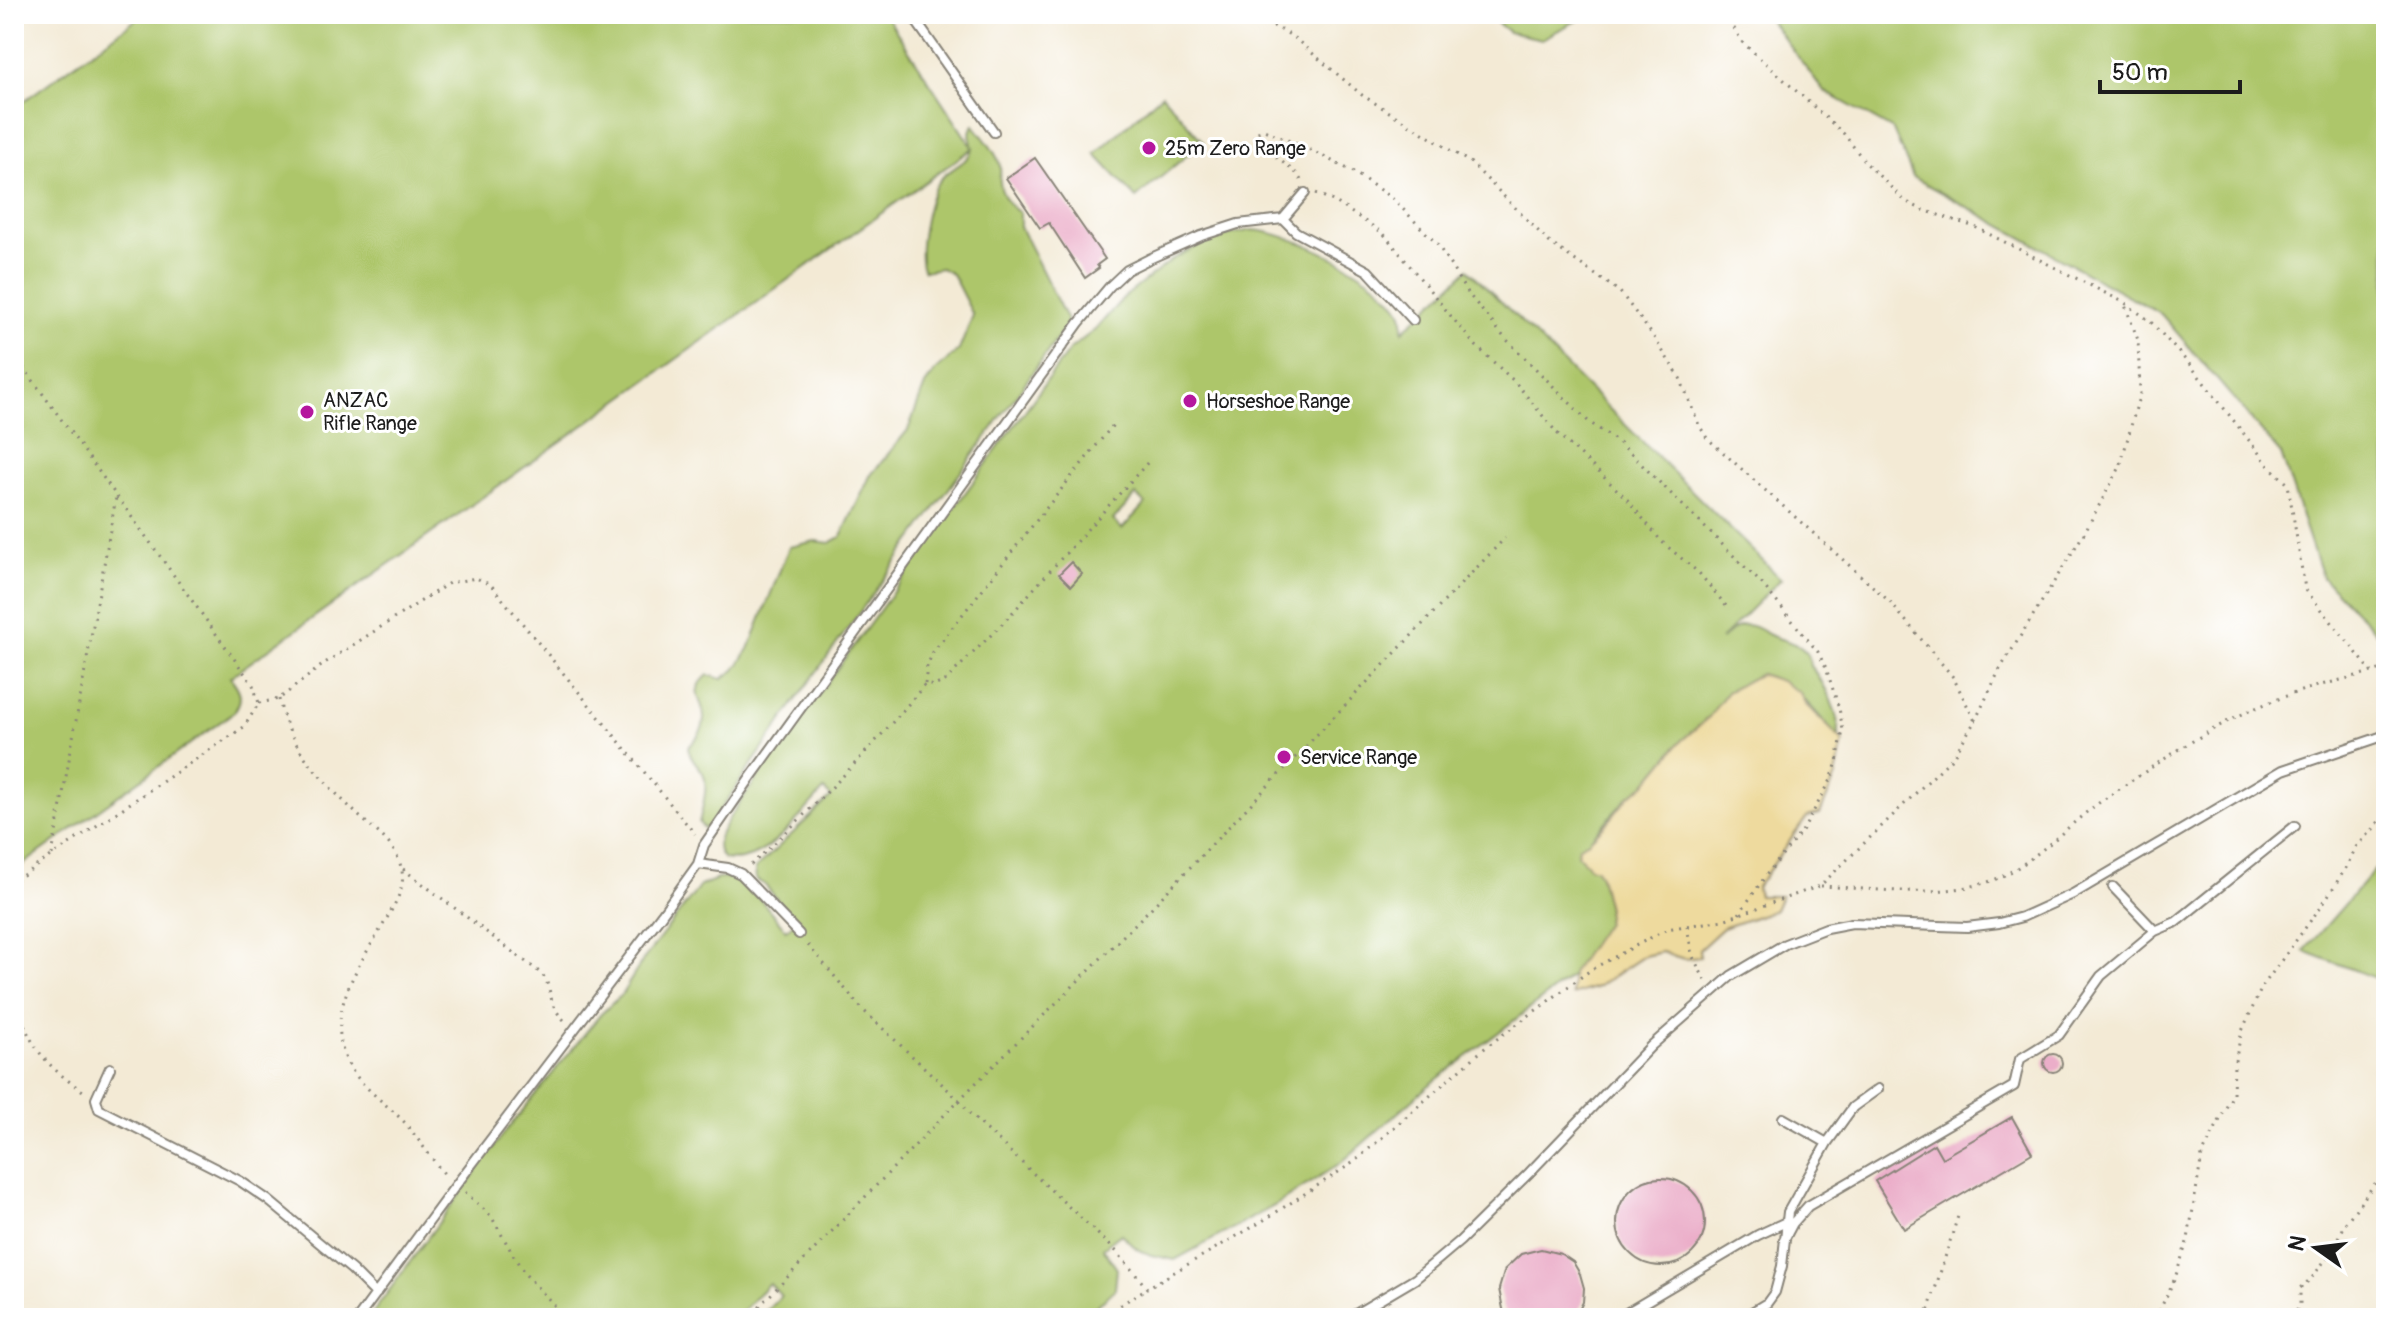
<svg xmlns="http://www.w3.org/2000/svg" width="2400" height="1332" viewBox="0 0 2400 1332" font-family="Pangolin,sans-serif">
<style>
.green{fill:#adc66b;stroke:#647144;stroke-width:2;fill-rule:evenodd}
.sand{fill:#eeda9e;stroke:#857b5d;stroke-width:2}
.building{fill:#ebaec9}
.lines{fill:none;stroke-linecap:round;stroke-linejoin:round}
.service-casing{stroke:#888378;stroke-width:12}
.path{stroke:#888378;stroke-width:3;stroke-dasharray:2 6;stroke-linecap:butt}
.service{stroke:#fff;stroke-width:8}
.poi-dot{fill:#b5179e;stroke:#fff;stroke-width:3}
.labels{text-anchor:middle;stroke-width:6;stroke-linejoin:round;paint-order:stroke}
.poi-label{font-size:20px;fill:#1c1c1c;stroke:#fff;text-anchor:start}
</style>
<rect width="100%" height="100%" fill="#fff"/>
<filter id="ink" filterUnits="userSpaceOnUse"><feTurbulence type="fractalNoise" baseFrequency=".0125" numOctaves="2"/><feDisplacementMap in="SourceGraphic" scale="16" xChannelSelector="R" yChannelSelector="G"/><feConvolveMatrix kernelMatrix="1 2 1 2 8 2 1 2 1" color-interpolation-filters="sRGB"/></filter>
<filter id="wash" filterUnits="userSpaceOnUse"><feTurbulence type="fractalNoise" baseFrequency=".006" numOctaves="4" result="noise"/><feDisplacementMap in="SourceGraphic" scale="32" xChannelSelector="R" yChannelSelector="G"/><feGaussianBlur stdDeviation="1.8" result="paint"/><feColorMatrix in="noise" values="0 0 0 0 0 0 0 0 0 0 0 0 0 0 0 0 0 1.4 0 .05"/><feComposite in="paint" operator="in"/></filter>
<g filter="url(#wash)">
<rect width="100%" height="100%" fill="#f3ead5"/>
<path class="green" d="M 144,14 L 885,14 L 972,147 C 973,141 966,132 974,125 C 982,136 995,150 999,162 C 1002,169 999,176 1000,182 C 1001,195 1010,207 1020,213 L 1020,227 L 1066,318 L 1067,325 L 797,699 L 708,828 L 705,829 L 699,823 C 702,809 710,783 702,771 C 696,762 690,759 688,748 C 696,739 704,731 704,718 C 704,698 687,694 708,675 L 722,679 L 735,670 L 749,649 L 789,547 L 815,541 L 830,543 L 841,537 L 870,476 L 908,430 L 925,385 L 936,370 L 959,350 L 973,315 L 952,274 L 941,268 L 924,271 C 915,256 927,198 938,182 C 948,168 967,165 973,148 L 230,677 C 239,688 245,697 234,712 L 14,871 L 14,108 Z
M 1486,14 L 1589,14 L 1542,39 L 1509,32 Z
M 1765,14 L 2386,14 L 2386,642 L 2322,577 L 2281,454 L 2161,314 L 1913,177 L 1893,130 L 1824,91 Z
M 1162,94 L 1203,142 L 1136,198 L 1095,154 Z
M 1252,230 C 1291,232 1384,276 1402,313 C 1404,319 1403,325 1403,331 L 1468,269 L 1781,579 L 1720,640 C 1726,636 1733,628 1741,626 C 1752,623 1760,630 1770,635 C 1784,642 1811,643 1810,666 C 1825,683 1840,714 1839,738 C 1814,712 1797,683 1760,674 L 1727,692 L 1709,717 L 1681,741 L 1645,785 L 1629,796 L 1577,854 L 1590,867 L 1596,868 L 1600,876 L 1608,908 L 1606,923 L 1572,976 L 1427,1087 L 1342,1162 L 1276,1205 L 1175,1260 L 1151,1255 L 1137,1249 L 1121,1234 L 1103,1248 L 1117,1269 L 1115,1289 L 1083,1318 L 759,1318 L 781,1296 L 769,1283 L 736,1318 L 369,1318 L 505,1132 L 600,1015 L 622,994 L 643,960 L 700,886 L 717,879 L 728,878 L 739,883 L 761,900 L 786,930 L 796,921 L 764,884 L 756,880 L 755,869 L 831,797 L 824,790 C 799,816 765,867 724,859 C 707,843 731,817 740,802 L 1070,349 L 1096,329 L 1123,298 L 1173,259 L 1212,238 ZM 1136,495 L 1145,504 L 1122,529 L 1113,520 Z
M 2386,857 L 2386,982 L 2304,951 Z"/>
<path class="sand" d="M 1760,674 L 1781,681 L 1800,693 L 1806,705 L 1843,741 L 1836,776 L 1820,814 L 1807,817 L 1757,887 L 1759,896 L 1781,896 L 1775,910 L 1723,928 L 1699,950 L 1700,957 L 1684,959 L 1662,952 L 1644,956 L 1597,987 L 1572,995 L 1572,973 L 1606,923 L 1608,908 L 1600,876 L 1596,869 L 1590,867 L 1577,854 L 1579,846 L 1589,841 L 1610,820 L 1629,796 L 1645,785 L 1681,741 L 1709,717 L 1727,692 Z"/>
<g id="blocks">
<path class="building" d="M 1035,158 L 1105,259 L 1097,265 L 1099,268 L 1085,278 L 1049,223 L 1040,228 L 1006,178 Z
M 1071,562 L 1082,574 L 1071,586 L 1059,574 Z
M2044 1063a9 9 0 1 1 18 0a9 9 0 1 1-18 0Z
M 2012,1117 L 2032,1153 L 1904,1229 L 1875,1181 L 1934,1144 L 1942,1158 Z
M1617 1222a44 44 0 1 1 88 0a44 44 0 1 1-88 0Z
M 1541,1249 L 1561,1254 L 1573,1262 L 1580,1274 L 1584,1288 L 1583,1302 L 1575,1318 L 1507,1318 L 1503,1309 L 1499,1289 L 1505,1269 L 1521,1254 Z"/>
</g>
</g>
<g filter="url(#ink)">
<use href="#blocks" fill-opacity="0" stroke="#888378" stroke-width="2"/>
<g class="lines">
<g class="service-casing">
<path id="service" d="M 911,14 L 994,132
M 1283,219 L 1305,193
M 698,864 L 728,868 L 741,874 L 799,934
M 2113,887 L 2155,931
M 110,1068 L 96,1099 L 99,1109 L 240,1181 L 268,1200 L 352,1270 L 376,1294
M 1783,1118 L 1827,1143
M 1784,1240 L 1793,1223 L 1808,1206 L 2014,1086 L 2020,1059 L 2059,1035 L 2101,976 L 2155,931 L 2176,922 L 2295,826
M 358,1318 L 456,1185 L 662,914 L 698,864 L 704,845 L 751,777 L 1079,323 L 1110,286 L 1127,270 L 1149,259 L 1201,236 L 1238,224 L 1283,219 L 1296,232 L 1368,271 L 1413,320
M 1349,1318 L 1415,1279 L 1460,1241 L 1529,1173 L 1651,1046 L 1731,976 L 1785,944 L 1826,928 L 1852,923 L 1967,927 L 1999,923 L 2022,917 L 2073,894 L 2283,770 L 2386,735
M 1618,1318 L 1758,1235 L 1786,1222
M 1742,1318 L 1767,1303 L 1775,1292 L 1782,1266 L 1788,1212 L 1827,1143 L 1853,1107 L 1878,1089"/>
</g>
<path class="path" d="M 1726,14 L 1742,42 L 1844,134 L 1865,162 L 1905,201 L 1923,210 L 1975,227 L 2125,303 L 2150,321 L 2191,366 L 2269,466 L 2288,484 L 2305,589 L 2372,672
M 1301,180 L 1296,173 L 1255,140 L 1254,133 L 1264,130 L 1302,146 L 1352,171 L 1393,199 L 1438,245 L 1466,291 L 1504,337 L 1589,422 L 1621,444 L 1762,584 L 1818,652 L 1826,668 L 1839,708 L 1843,730 L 1837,762 L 1831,780 L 1803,830 L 1767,874 L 1739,914
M 1316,193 L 1337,203 L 1383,233 L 1473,343 L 1515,382 L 1557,433 L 1626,498 L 1662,542 L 1699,573 L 1727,607
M 14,354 L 253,685 L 259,703 L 244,727 L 14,881
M 925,684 L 927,666 L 933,652 C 993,576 1052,500 1113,425
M 279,699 C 288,748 326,784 360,817 C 377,832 395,844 401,867 C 406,884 398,898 390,913 C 366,956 325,1005 345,1057 C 356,1085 387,1103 406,1124 C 420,1141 432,1160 447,1177
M 259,703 L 279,699 L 325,663 L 449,583 L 476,578 L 491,585 L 695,834
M 1975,721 L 2000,669 L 2083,535 L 2120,467 L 2140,393 L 2138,340 L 2125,305
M 52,855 L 116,497
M 751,865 C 813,808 872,749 925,684 L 934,686 L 945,681 L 1004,622 L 1148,462
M 403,869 L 542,974 C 554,990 546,1003 565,1021
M 1821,886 C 1874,889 1946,899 1996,879 C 2036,862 2068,824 2103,800 C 2160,762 2216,721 2281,698 C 2315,685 2351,678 2386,668
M 1687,926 L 1692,955 L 1706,982
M 808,945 L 863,1010 L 959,1100 L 1154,905 L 1505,538
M 14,986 C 24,1039 40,1063 86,1093
M 465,1192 L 491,1216 L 515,1258 L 525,1274 L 555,1306 L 559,1318
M 748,1318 L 959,1100 L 972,1116 L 1117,1252 L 1147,1288 L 1261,1222 L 1354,1162 L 1486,1047 L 1592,969 L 1667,929 L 1723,920 L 1820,886 L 1953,757 L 1975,721 L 1953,677 L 1889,601 L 1707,438 L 1699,425 L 1680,378 L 1651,333 L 1620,292 L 1549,242 L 1471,163 L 1362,95 L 1292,36 L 1251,14
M 1100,1318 L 1147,1288
M 1926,1318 L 1958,1216
M 2156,1318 L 2175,1278 L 2188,1239 L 2202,1155 L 2233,1094 L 2234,1065 L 2242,1031 L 2262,987 L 2322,905 L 2346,868 L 2356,847 L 2371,832 L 2386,812
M 2293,1318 L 2300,1304 L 2300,1288 L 2311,1279 L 2335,1247 L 2346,1222 L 2386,1169"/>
<use href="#service" class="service"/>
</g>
</g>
<g class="poi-dot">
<circle cx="1149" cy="148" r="8"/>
<circle cx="1190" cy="401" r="8"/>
<circle cx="307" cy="412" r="8"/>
<circle cx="1284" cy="757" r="8"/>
</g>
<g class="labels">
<g class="poi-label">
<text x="1165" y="155">25m Zero Range</text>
<text x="323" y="407">ANZAC<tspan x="323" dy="23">Rifle Range</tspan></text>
<text x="1206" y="408">Horseshoe Range</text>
<text x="1300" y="764">Service Range</text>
</g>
</g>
<rect width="2400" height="1332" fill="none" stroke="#fff" stroke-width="48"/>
<g transform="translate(2316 1248) rotate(284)" stroke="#ffffff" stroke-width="6" paint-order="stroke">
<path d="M0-6L14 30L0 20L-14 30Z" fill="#1c1c1c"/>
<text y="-12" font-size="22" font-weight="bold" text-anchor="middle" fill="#1c1c1c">N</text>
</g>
<path d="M2100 80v12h140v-12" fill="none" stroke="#1c1c1c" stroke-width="4"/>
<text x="2112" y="80" font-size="24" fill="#1c1c1c" stroke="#ffffff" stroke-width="6" paint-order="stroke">50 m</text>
</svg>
